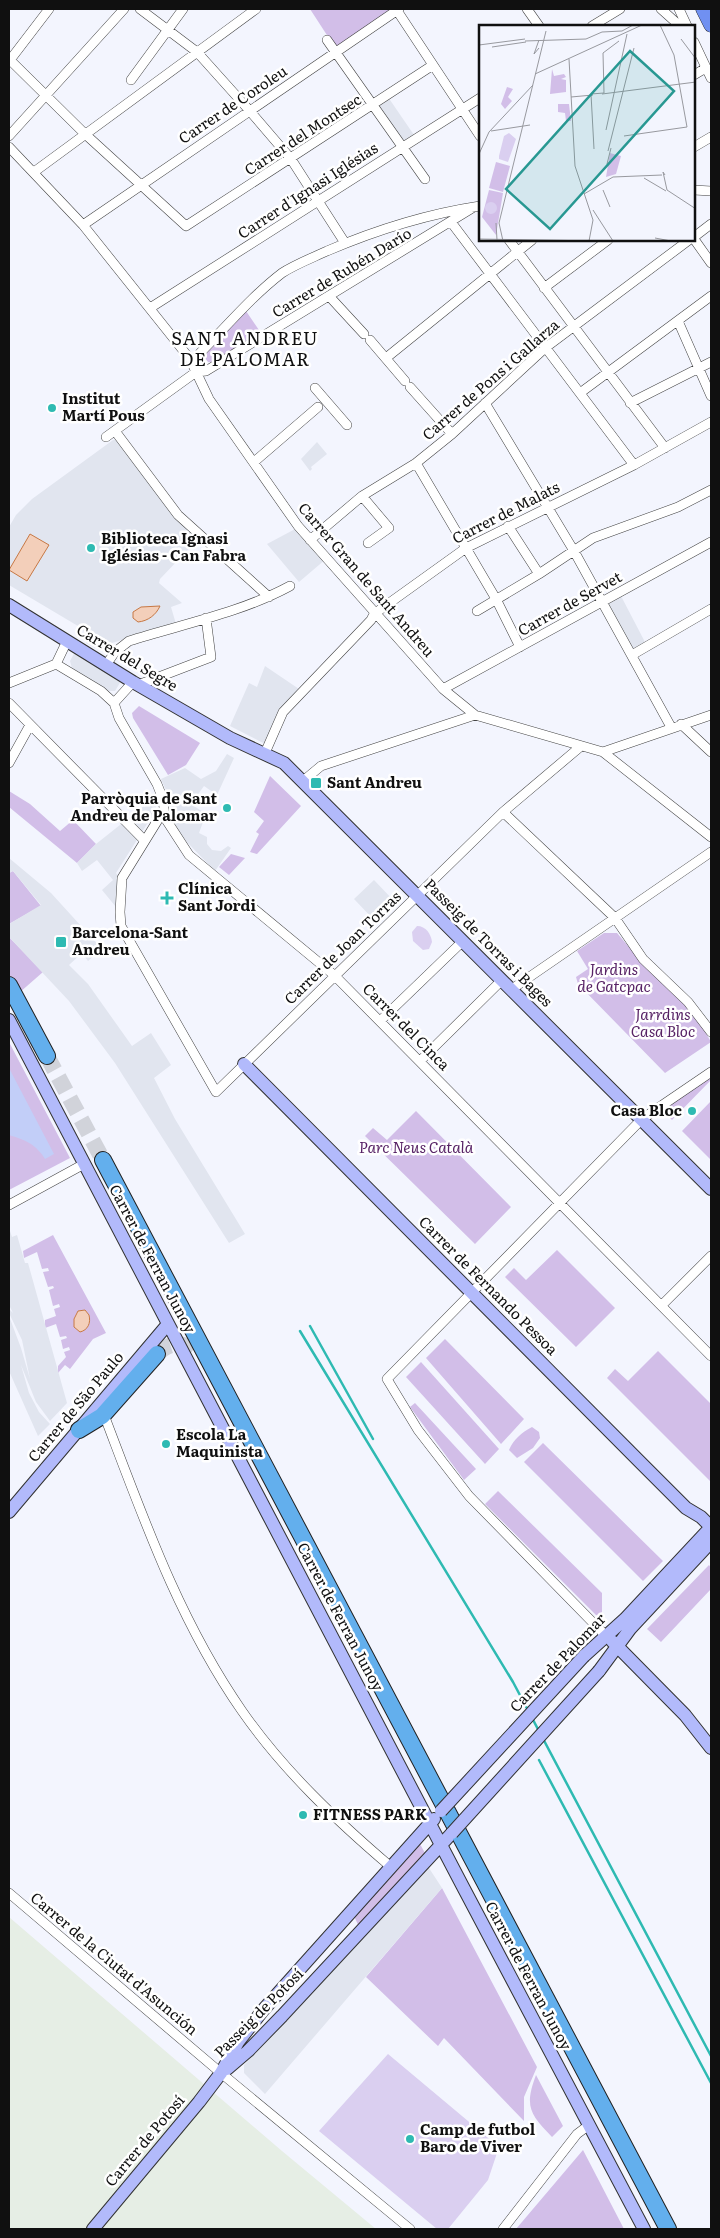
<svg xmlns="http://www.w3.org/2000/svg" width="720" height="2238" viewBox="0 0 720 2238" font-family="Literata,serif">
<style>
.industrial{fill:#e6eee5}
.green{fill:#d2bee8;fill-rule:evenodd}
.sand{fill:#c2cef8}
.pitch{fill:#dacff0}
.plaza{fill:#e1e5ef}
.water{fill:#f3cfba;stroke:#c77844}
.lines{fill:none;stroke-linecap:round;stroke-linejoin:round}
.highway-tunnel{stroke:#d1d3da;stroke-width:16;stroke-dasharray:16 8;stroke-linecap:butt}
.street-casing{stroke:#434343;stroke-width:10}
.secondary-casing{stroke:#323232;stroke-width:14}
.primary-casing{stroke:#212121;stroke-width:15}
.highway-casing{stroke:#212121;stroke-width:18}
.street{stroke:#fff;stroke-width:9}
.secondary{stroke:#b2bafb;stroke-width:12}
.primary{stroke:#7090f1;stroke-width:14}
.highway{stroke:#63afed;stroke-width:16}
.rail{stroke:#2ebab2;stroke-width:2.5}
.secondary-bridge-casing{stroke:#323232;stroke-width:14;stroke-linecap:butt}
.secondary-bridge{stroke:#b2bafb;stroke-width:12}
.poi-dot{fill:#2ebab2;stroke:#fff;stroke-width:2}
.labels{text-anchor:middle;stroke-width:5;stroke-linejoin:round;paint-order:stroke}
.street-label{font-size:15px;fill:#101010;stroke:#fff}
.poi-label{font-size:15px;font-weight:bold;fill:#101010;stroke:#fff;text-anchor:start}
.park-label{font-size:15px;font-style:italic;fill:#572265;stroke:#fff}
.quarter-label{font-size:18px;letter-spacing:1px;fill:#101010;stroke:#fff}
.inset-road{fill:none;stroke:#98999f;stroke-width:1}
.view{fill:#289892;fill-opacity:0.15;stroke:#289892;stroke-width:2.5}
.inset-edge{fill:none;stroke:#101010;stroke-width:2.5}
</style>
<rect width="100%" height="100%" fill="#f3f5fe"/>
<path class="industrial" d="M 9,1917 L 282,2151 L 376,2229 L 9,2229 Z"/>
<path class="green" d="M 310,9 L 390,9 L 389,12 L 336,49 Z
M 246,311 L 261,333 L 214,362 L 208,362 L 205,358 L 207,353 Z
M 139,706 L 200,743 L 186,765 L 168,775 L 133,718 L 132,713 Z
M 270,776 L 301,806 L 257,854 L 250,852 L 259,834 L 256,832 L 264,821 L 254,812 Z
M 9,791 L 30,804 L 60,831 L 73,820 L 96,844 L 77,863 L 9,807 Z
M 231,854 L 245,858 L 229,875 L 219,867 Z
M 13,871 L 41,906 L 9,924 L 9,873 Z
M 604,933 L 617,933 L 652,974 L 688,1002 L 711,1042 L 665,1073 L 578,984 L 576,977 L 588,969 L 577,951 Z
M 9,937 L 43,972 L 19,993 L 9,975 Z
M 9,1042 L 70,1158 L 9,1190 Z
M 711,1074 L 711,1080 L 672,1120 L 664,1112 L 664,1108 Z
M 711,1101 L 711,1160 L 682,1131 Z
M 416,1111 L 511,1207 L 475,1244 L 365,1136 L 373,1128 L 387,1140 Z
M 53,1235 L 106,1333 L 93,1339 L 70,1369 L 65,1365 L 58,1373 L 58,1366 L 66,1357 L 64,1352 L 70,1350 L 69,1347 L 63,1349 L 61,1340 L 67,1338 L 66,1336 L 60,1337 L 56,1324 L 45,1328 L 45,1320 L 56,1316 L 54,1309 L 60,1307 L 59,1304 L 53,1306 L 49,1290 L 54,1288 L 53,1286 L 48,1287 L 43,1272 L 49,1271 L 48,1268 L 42,1269 L 37,1252 L 24,1258 L 23,1251 ZM 85,1310 L 89,1315 C 91,1324 88,1329 80,1332 L 74,1327 L 74,1319 L 78,1311 Z
M 557,1250 L 615,1308 L 576,1347 L 505,1277 L 514,1268 L 526,1280 Z
M 445,1339 L 524,1419 L 501,1444 L 426,1358 Z
M 658,1351 L 711,1404 L 711,1482 L 607,1378 L 615,1369 L 628,1381 Z
M 421,1362 L 499,1449 L 485,1464 L 406,1377 Z
M 415,1403 L 476,1469 L 464,1480 L 410,1407 Z
M 532,1427 L 539,1432 L 540,1438 L 533,1448 L 517,1458 L 509,1450 C 514,1439 521,1433 532,1427 Z
M 543,1443 L 663,1561 L 643,1581 L 524,1462 Z
M 498,1491 L 602,1593 L 602,1615 L 599,1618 L 485,1504 Z
M 709,1565 L 711,1568 L 711,1589 L 661,1642 L 647,1629 Z
M 420,1844 L 426,1855 L 359,1927 L 354,1916 Z
M 442,1888 L 537,2067 L 524,2097 L 524,2121 L 444,2038 L 438,2046 L 366,1977 Z
M 536,2075 L 563,2126 L 552,2137 C 530,2114 524,2107 536,2075 Z
M 583,2150 L 624,2229 L 516,2229 Z"/>
<path class="sand" d="M 9,1068 L 54,1154 L 45,1159 C 36,1144 25,1140 9,1135 Z"/>
<path class="pitch" d="M 417,926 C 426,926 431,934 432,942 L 429,949 L 423,950 L 413,941 L 412,932 Z
M 388,2054 L 499,2147 L 488,2180 L 448,2229 L 437,2229 L 319,2131 Z"/>
<path class="plaza" d="M 388,97 L 414,135 L 402,143 L 376,105 Z
M 113,440 L 117,440 L 177,517 L 198,539 L 160,579 L 159,583 L 182,603 L 171,607 L 176,624 L 95,648 L 86,643 L 83,629 L 9,585 L 9,527 L 16,515 L 32,499 Z
M 317,442 L 327,454 L 311,467 L 312,469 L 310,471 L 301,459 Z
M 297,528 L 326,559 L 299,582 L 267,544 Z
M 621,596 L 646,644 L 632,651 L 607,604 Z
M 75,652 L 121,681 L 115,691 L 109,691 L 72,668 L 70,661 Z
M 265,666 L 299,689 L 280,712 L 267,745 L 230,726 L 249,683 L 257,687 Z
M 227,754 L 234,758 L 217,795 L 204,786 L 191,804 L 206,814 L 199,833 L 207,837 L 207,844 L 212,850 L 221,851 L 228,846 L 231,848 L 215,871 L 183,838 L 172,819 L 169,797 L 161,779 L 185,768 L 201,779 L 216,771 Z
M 154,798 L 157,804 L 154,813 L 116,873 L 119,877 L 116,907 L 102,890 L 113,880 L 97,860 L 82,871 L 77,863 L 96,844 Z
M 9,858 L 51,893 L 102,949 L 88,961 L 82,953 L 69,965 L 88,984 L 132,1046 L 151,1033 L 171,1065 L 154,1078 L 175,1119 L 245,1234 L 229,1243 L 115,1063 L 69,1001 L 9,937 L 9,924 L 41,905 L 13,871 L 9,873 Z
M 374,880 L 395,902 L 375,921 L 354,899 Z
M 9,1228 L 12,1237 L 17,1235 L 25,1263 L 28,1263 L 67,1403 L 50,1421 L 36,1402 L 21,1365 L 29,1393 L 39,1412 L 50,1424 L 38,1436 L 9,1371 L 9,1316 L 21,1348 L 30,1379 L 22,1340 L 9,1313 L 9,1309 L 13,1313 L 9,1305 Z
M 427,1865 L 442,1888 L 265,2094 L 244,2073 L 244,2065 Z"/>
<path class="water" d="M 30,534 L 49,545 L 27,581 L 9,570 Z
M 160,606 C 156,615 148,621 138,622 L 133,618 L 133,612 L 141,607 Z
M 85,1310 L 89,1315 C 91,1323 88,1330 80,1332 L 74,1327 L 74,1319 L 78,1311 Z"/>
<g class="lines">
<path class="highway-tunnel" d="M 47,1056 L 103,1160
M 157,1354 C 171,1341 184,1341 198,1354"/>
<g class="street-casing">
<path id="street" d="M 140,9 L 197,52 L 249,110 L 291,159 L 345,243
M 396,9 L 480,136
M 527,9 L 539,26
M 661,9 L 680,26
M 679,9 L 687,26
M 592,26 L 620,9
M 327,40 L 425,179
M 694,42 L 711,78
M 9,59 L 84,133 L 186,226 L 433,65
M 10,60 L 49,9
M 694,75 L 704,69 L 705,65
M 131,80 L 183,9
M 9,136 L 124,9
M 9,147 L 83,225 L 190,359 L 209,399 L 298,526 L 443,689 L 475,715 L 603,752 L 711,837
M 694,147 L 711,137
M 34,172 L 256,9
M 694,190 L 711,191
M 451,222 L 634,465
M 83,225 L 399,9
M 694,237 L 711,224
M 694,239 L 711,263
M 509,240 L 665,448
M 544,288 L 608,240
M 329,296 L 364,334
M 150,308 L 480,98
M 678,321 L 711,396
M 370,340 L 405,381
M 386,358 L 532,240
M 196,369 L 196,358 L 200,353 C 227,326 252,296 282,273 C 296,264 312,258 327,251 C 376,230 427,214 480,206
M 410,387 L 452,434
M 315,388 L 347,425
M 580,393 L 711,296
M 485,403 L 574,551 L 671,727
M 630,403 L 711,362
M 115,431 L 178,515 L 269,597
M 106,437 L 196,372 L 206,371 L 474,207
M 254,462 L 318,407
M 416,463 L 496,599 L 520,647
M 362,496 L 389,528 L 368,543
M 508,526 L 539,574
M 310,540 L 362,496 L 416,463 L 452,434 L 545,348 L 689,240
M 477,611 L 539,574 L 593,538 L 678,507 L 711,490
M 632,655 L 711,609
M 56,664 L 101,691 L 114,703
M 56,664 L 67,641
M 106,665 L 115,652 L 129,641 C 183,624 240,613 290,586
M 9,683 L 56,664
M 138,685 L 211,657 L 206,618
M 443,689 L 711,542
M 9,703 L 144,840
M 114,703 L 119,718 L 157,784 L 163,799 L 165,818 L 189,855 L 334,975 L 711,1356
M 114,703 L 133,682
M 681,724 L 711,752
M 603,752 L 711,715
M 265,753 L 283,712 L 371,620 L 374,614 L 466,548 L 634,465 L 711,422
M 9,763 L 30,725
M 303,781 L 321,766 L 475,715
M 164,810 L 122,878 L 120,912 L 121,926 L 216,1092 L 503,812 L 580,747
M 503,812 L 615,918 L 643,959 L 688,1002 L 711,1032
M 512,989 L 711,852
M 380,1021 L 463,941
M 420,1061 L 502,980
M 9,1205 L 84,1164
M 662,1305 L 711,1256
M 100,1414 L 106,1420 C 144,1520 180,1622 242,1711 C 283,1770 337,1821 391,1867
M 606,1636 L 469,1496 L 418,1430 L 387,1379 L 642,1119 L 711,1072
M 9,1893 L 221,2073 L 410,2229
M 503,2229 L 577,2134 L 589,2125"/>
</g>
<g class="secondary-casing">
<path id="secondary" d="M 9,605 L 133,682 L 230,738 L 284,763 L 711,1189
M 9,1020 L 462,1885 L 644,2229
M 244,1064 L 641,1463 L 686,1508 L 701,1517 L 711,1527
M 9,1512 L 168,1324
M 612,1641 L 685,1715 L 711,1748
M 584,1656 L 625,1619 L 711,1527
M 599,1671 L 630,1629 L 711,1542
M 227,2069 L 248,2051 L 282,2016 L 452,1833
M 93,2229 L 199,2102 L 221,2073 L 238,2042 L 264,2009 L 434,1819"/>
</g>
<g class="primary-casing">
<path id="primary" d="M 703,9 L 711,25"/>
</g>
<g class="highway-casing">
<path id="highway" d="M 9,985 L 47,1056
M 103,1160 L 668,2229
M 79,1430 L 102,1416 L 157,1354"/>
</g>
<use href="#street" class="street"/>
<use href="#secondary" class="secondary"/>
<use href="#primary" class="primary"/>
<use href="#highway" class="highway"/>
<path class="rail" d="M 310,1326 L 373,1439
M 300,1331 L 513,1682 L 711,2056
M 539,1760 L 711,2083"/>
<g class="secondary-bridge-casing">
<path id="secondary-bridge" d="M 441,1811 L 584,1656
M 452,1833 L 599,1671"/>
</g>
<use href="#secondary-bridge" class="secondary-bridge"/>
</g>
<g class="poi-dot">
<circle cx="52" cy="408" r="5"/>
<circle cx="91" cy="548" r="5"/>
<rect x="310" y="777" width="12" height="12" rx="2.5"/>
<circle cx="227" cy="808" r="5"/>
<path d="M164.5 890.5h5v5h5v5h-5v5h-5v-5h-5v-5h5z"/>
<rect x="55" y="936" width="12" height="12" rx="2.5"/>
<circle cx="692" cy="1111" r="5"/>
<circle cx="166" cy="1444" r="5"/>
<circle cx="303" cy="1815" r="5"/>
<circle cx="410" cy="2139" r="5"/>
</g>
<g class="labels">
<g class="street-label">
<text transform="translate(233 105) rotate(-34)" y="5">Carrer de Coroleu</text>
<text transform="translate(303 135) rotate(-33)" y="5">Carrer del Montsec</text>
<text transform="translate(308 191) rotate(-33)" y="5">Carrer d'Ignasi Iglésias</text>
<text transform="translate(342 273) rotate(-31)" y="5">Carrer de Rubén Darío</text>
<text transform="translate(491 380) rotate(-41)" y="5">Carrer de Pons i Gallarza</text>
<text transform="translate(506 513) rotate(-27)" y="5">Carrer de Malats</text>
<text transform="translate(366 580) rotate(49)" y="5">Carrer Gran de Sant Andreu</text>
<text transform="translate(570 604) rotate(-29)" y="5">Carrer de Servet</text>
<text transform="translate(127 658) rotate(31)" y="5">Carrer del Segre</text>
<text transform="translate(488 943) rotate(45)" y="5">Passeig de Torras i Bages</text>
<text transform="translate(343 948) rotate(-44)" y="5">Carrer de Joan Torras</text>
<text transform="translate(406 1027) rotate(45)" y="5">Carrer del Cinca</text>
<text transform="translate(152 1259) rotate(62)" y="5">Carrer de Ferran Junoy</text>
<text transform="translate(488 1286) rotate(45)" y="5">Carrer de Fernando Pessoa</text>
<text transform="translate(76 1407) rotate(-50)" y="5">Carrer de São Paulo</text>
<text transform="translate(340 1617) rotate(62)" y="5">Carrer de Ferran Junoy</text>
<text transform="translate(558 1663) rotate(-46)" y="5">Carrer de Palomar</text>
<text transform="translate(114 1964) rotate(40)" y="5">Carrer de la Ciutat d'Asunción</text>
<text transform="translate(528 1976) rotate(62)" y="5">Carrer de Ferran Junoy</text>
<text transform="translate(259 2013) rotate(-45)" y="5">Passeig de Potosí</text>
<text transform="translate(145 2141) rotate(-50)" y="5">Carrer de Potosí</text>
</g>
<g class="poi-label">
<text x="62" y="404">Institut<tspan x="62" dy="17">Martí Pous</tspan></text>
<text x="101" y="544">Biblioteca Ignasi<tspan x="101" dy="17">Iglésias - Can Fabra</tspan></text>
<text x="327" y="788">Sant Andreu</text>
<text x="217" y="804" text-anchor="end">Parròquia de Sant<tspan x="217" dy="17">Andreu de Palomar</tspan></text>
<text x="178" y="894">Clínica<tspan x="178" dy="17">Sant Jordi</tspan></text>
<text x="72" y="938">Barcelona-Sant<tspan x="72" dy="17">Andreu</tspan></text>
<text x="682" y="1116" text-anchor="end">Casa Bloc</text>
<text x="176" y="1440">Escola La<tspan x="176" dy="17">Maquinista</tspan></text>
<text x="313" y="1820">FITNESS PARK</text>
<text x="420" y="2135">Camp de futbol<tspan x="420" dy="17">Baro de Viver</tspan></text>
</g>
<g class="park-label">
<text x="614" y="975">Jardins<tspan x="614" dy="17">de Gatcpac</tspan></text>
<text x="663" y="1020">Jarrdins<tspan x="663" dy="17">Casa Bloc</tspan></text>
<text x="416" y="1153">Parc Neus Català</text>
</g>
<g class="quarter-label">
<text x="245" y="345">SANT ANDREU<tspan x="245" dy="21">DE PALOMAR</tspan></text>
</g>
</g>
<g transform="translate(479 25)">
<rect width="216" height="216" fill="#f3f5fe"/>
<path d="M 73,44 L 75,51 L 85,49 L 87,52 L 82,54 L 87,55 L 87,67 L 71,69 ZM 28,62 L 34,64 L 29,72 L 33,76 L 26,84 L 22,79 ZM 79,79 L 90,79 L 92,96 L 87,96 L 86,88 L 79,87 ZM 131,128 L 142,131 L 137,149 L 127,152 ZM 17,137 L 31,141 L 24,167 L 10,163 ZM 10,165 L 24,168 L 17,210 L 3,192 Z" fill="#d2bee8"/>
<path d="M 30,108 L 37,114 L 29,137 L 20,134 L 20,131 L 25,111 ZM6 183a6 6 0 1 1 12 0a6 6 0 1 1-12 0Z" fill="#dacff0"/>
<path class="inset-road" d="M 202,14 L 217,34M 60,15 L 55,29 L 60,23M 46,16 L 107,14 L 123,7 L 143,6 L 154,0M 0,20 L 46,14M 13,22 L 47,17M 90,34 L 96,141 L 114,195 L 110,216M 56,49 L 163,0M 123,69 L 217,57M 92,72 L 114,70M 127,105 L 148,9M 12,106 L 51,100M 145,111 L 208,102 L 195,30 L 181,0M 115,124 L 112,69 L 125,68 L 124,28 L 140,16M 129,126 L 155,23M 0,129 L 10,107 L 54,60M 128,139 L 132,123M 186,150 L 184,147 L 188,165 L 217,184M 165,153 L 187,166M 124,165 L 131,182M 105,169 L 134,152 L 183,150M 114,185 L 134,216M 17,198 L 18,215M 176,213 L 192,216M 0,214 L 119,216M 24,216 L 20,198 L 67,6"/>
<path class="view" d="M 151,26 L 195,66 L 71,204 L 27,164 Z"/>
<rect width="216" height="216" class="inset-edge"/>
</g>
<rect width="720" height="2238" fill="none" stroke="#101010" stroke-width="20"/>
</svg>
